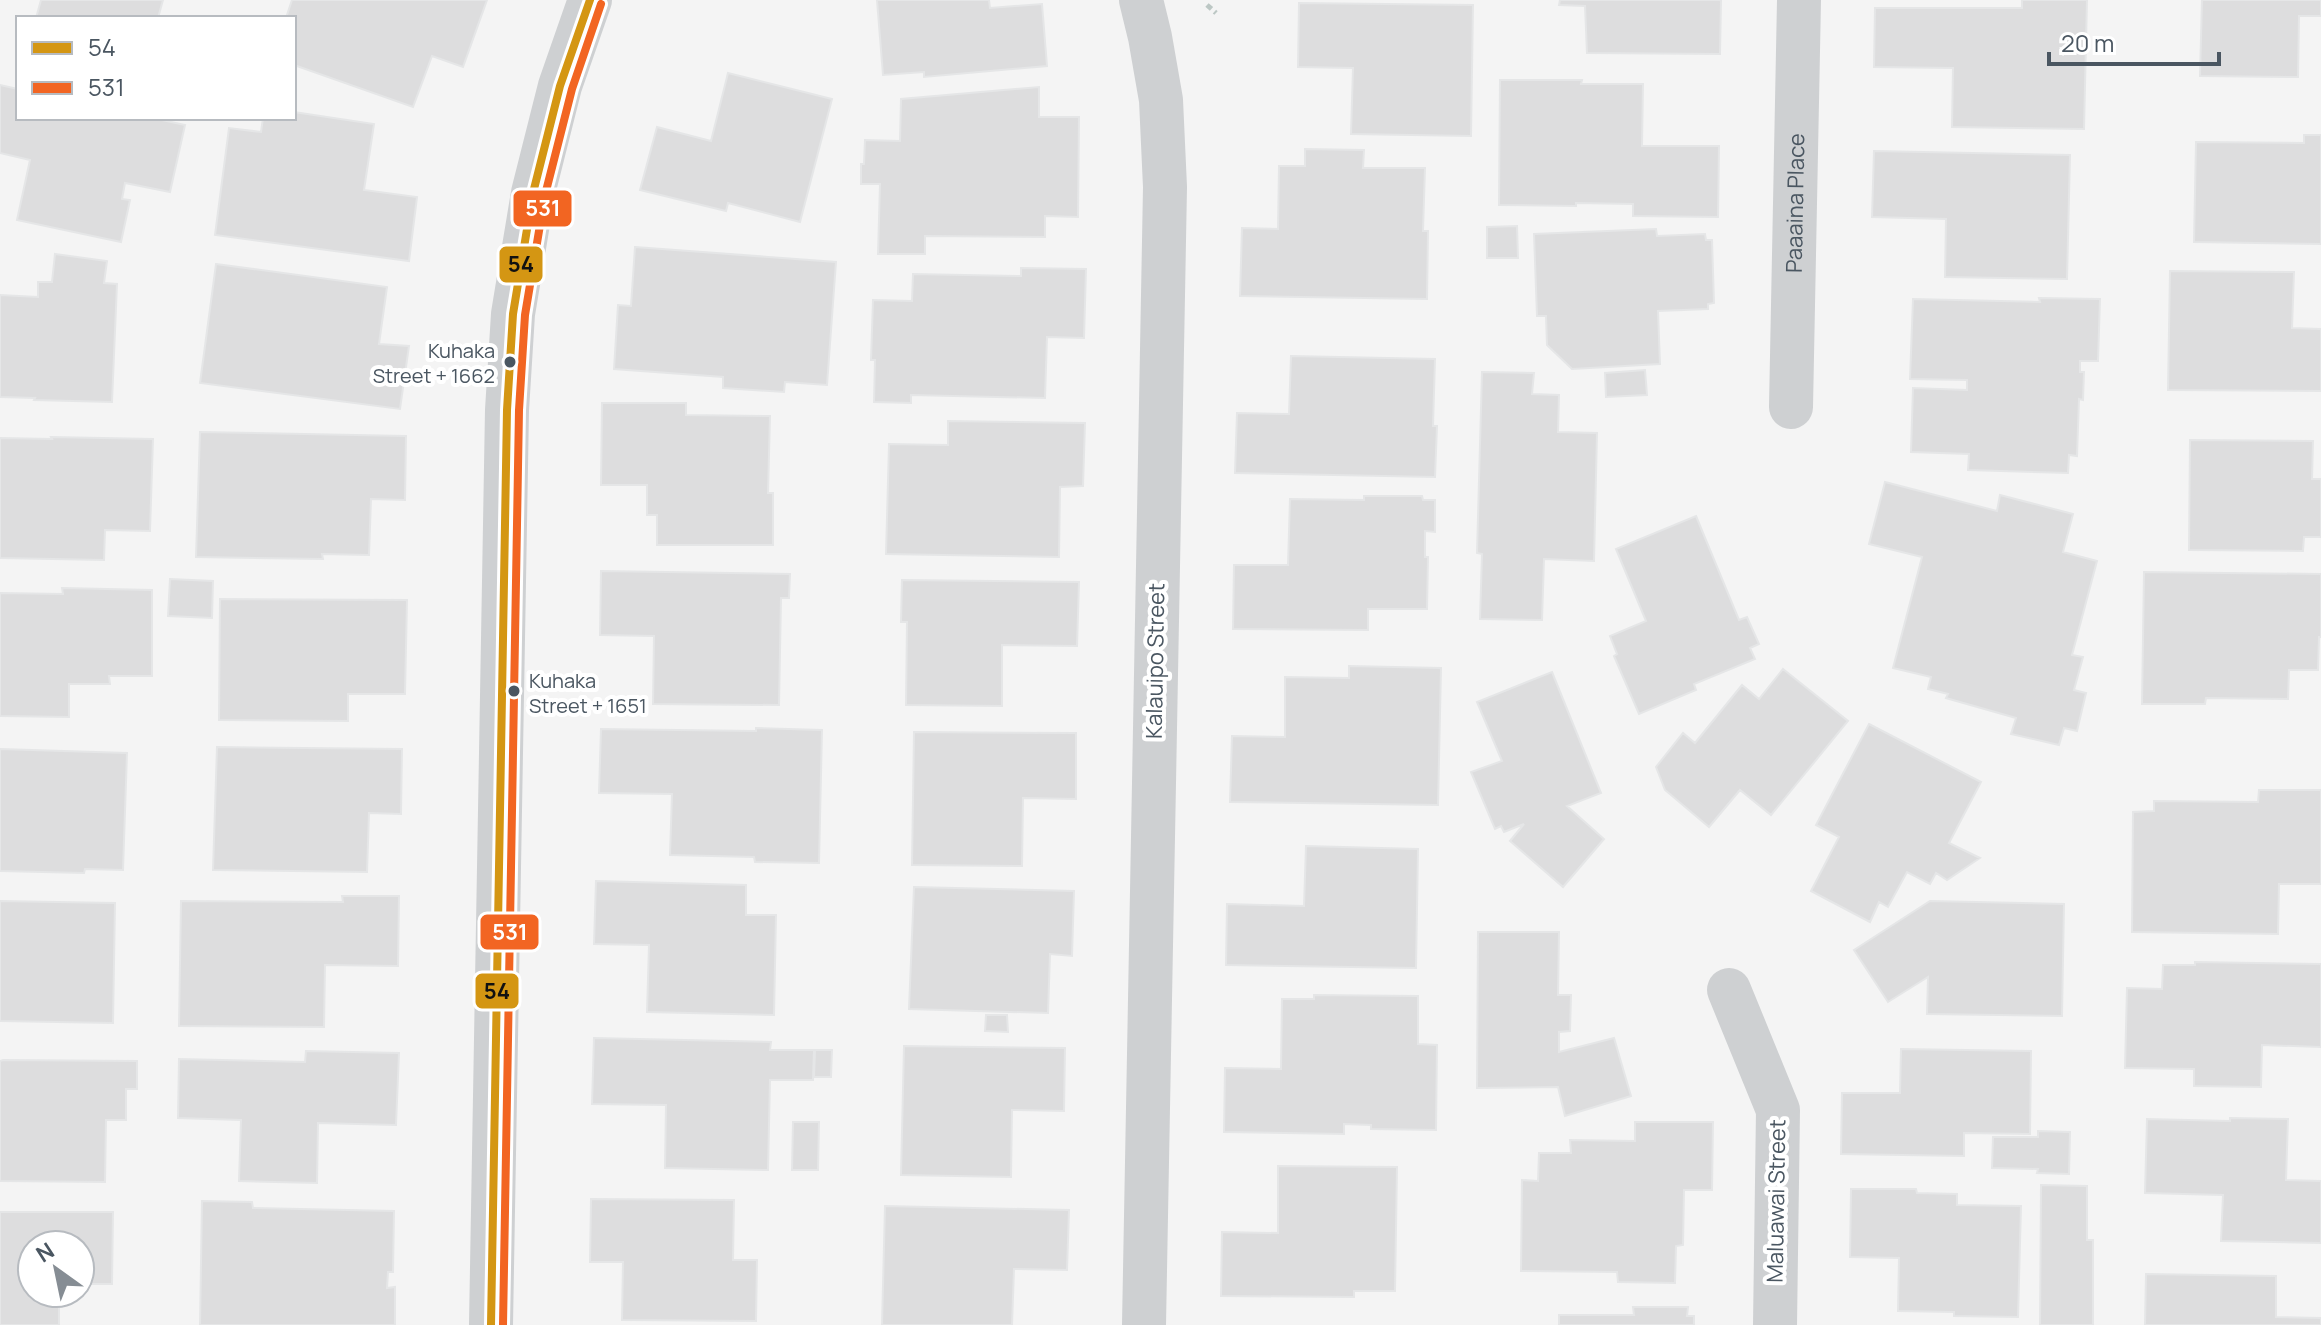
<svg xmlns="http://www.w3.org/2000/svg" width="2321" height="1325" viewBox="0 0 2321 1325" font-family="Manrope,sans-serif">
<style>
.building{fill:#ddddde;stroke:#e5e6e7;stroke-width:2}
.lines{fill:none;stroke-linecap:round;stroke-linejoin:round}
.path{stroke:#bcc7c4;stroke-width:5;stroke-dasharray:6 4;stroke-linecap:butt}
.minor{stroke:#ced0d2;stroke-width:44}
.tertiary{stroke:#ced0d2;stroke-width:44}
.bus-1-casing{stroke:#fff;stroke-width:14}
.bus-2-casing{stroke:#fff;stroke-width:14}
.bus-1{stroke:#d49613;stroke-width:8}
.bus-2{stroke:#f26522;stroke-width:8}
.bus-dot{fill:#4a5661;stroke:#fff;stroke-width:3}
.labels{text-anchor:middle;stroke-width:8;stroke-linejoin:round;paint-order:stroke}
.bus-label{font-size:20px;fill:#4a5661;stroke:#fff;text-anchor:end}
.street-label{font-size:22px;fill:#4a5661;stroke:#fff}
.line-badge{stroke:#fff;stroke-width:3}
.badge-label{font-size:22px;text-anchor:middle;font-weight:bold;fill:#fff}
.pale-badge-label{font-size:22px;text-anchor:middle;font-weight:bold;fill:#111}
</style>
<rect width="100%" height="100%" fill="#f4f4f4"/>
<path class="building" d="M 41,0 L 163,0 L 158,18 L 36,18 Z
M 292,0 L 487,0 L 463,67 L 432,56 L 413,107 L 294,65 L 294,18 L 286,18 Z
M 877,0 L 989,0 L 990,8 L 1042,4 L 1047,66 L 924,77 L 924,72 L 883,75 Z
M 1560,0 L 1721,0 L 1720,54 L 1587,53 L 1585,6 L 1559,5 Z
M 2022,0 L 2087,0 L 2084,129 L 1952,127 L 1953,68 L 1874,67 L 1875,8 L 2022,8 Z
M 2202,0 L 2321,0 L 2321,16 L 2299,16 L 2298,77 L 2200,76 Z
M 1299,3 L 1473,5 L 1471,136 L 1351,134 L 1353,68 L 1298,67 Z
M 728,73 L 832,99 L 800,222 L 728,203 L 726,211 L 640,190 L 657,127 L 711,141 Z
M 1500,80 L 1582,80 L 1581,84 L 1643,84 L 1642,146 L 1719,146 L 1718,217 L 1633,216 L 1633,204 L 1576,203 L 1576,206 L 1499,205 Z
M 0,85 L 18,89 L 18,118 L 153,118 L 185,125 L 170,192 L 125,183 L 122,199 L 130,200 L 121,242 L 17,220 L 30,160 L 0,153 Z
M 1039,87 L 1039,117 L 1079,117 L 1078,217 L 1045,216 L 1045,237 L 925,236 L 925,254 L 878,254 L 880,184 L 861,184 L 861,164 L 864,164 L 865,140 L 900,141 L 901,99 Z
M 294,112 L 374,124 L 364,190 L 417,197 L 409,261 L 215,235 L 229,128 L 261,132 L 263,118 L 294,118 Z
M 2304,135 L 2321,135 L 2321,244 L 2194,242 L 2196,142 L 2304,143 Z
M 1305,149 L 1364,150 L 1363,168 L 1425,168 L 1423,231 L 1428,231 L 1427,299 L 1240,296 L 1242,228 L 1278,229 L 1279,166 L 1305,166 Z
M 1874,151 L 2070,155 L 2067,279 L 1945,277 L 1946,219 L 1872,217 Z
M 1517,226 L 1518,258 L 1487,258 L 1487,227 Z
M 1656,229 L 1657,236 L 1705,234 L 1706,240 L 1712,240 L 1714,303 L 1708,304 L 1708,309 L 1658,311 L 1660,364 L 1572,369 L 1547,345 L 1546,316 L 1537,316 L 1534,234 Z
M 635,247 L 836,262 L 827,385 L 785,382 L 784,392 L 723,388 L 723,377 L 614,369 L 618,305 L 631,306 Z
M 55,254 L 107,261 L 104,283 L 117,284 L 112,402 L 34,400 L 35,398 L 0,397 L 0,295 L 38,297 L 38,282 L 52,282 Z
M 216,264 L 387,287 L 379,344 L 409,346 L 400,409 L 200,383 Z
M 1021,268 L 1086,269 L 1084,338 L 1047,337 L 1045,398 L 911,395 L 911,403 L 874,402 L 875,360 L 871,360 L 873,300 L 912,301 L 913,274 L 1021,276 Z
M 2170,271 L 2294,272 L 2292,328 L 2321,329 L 2321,391 L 2168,390 Z
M 2039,298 L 2100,299 L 2098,361 L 2080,361 L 2080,372 L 2084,372 L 2083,400 L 2079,399 L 2077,456 L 2069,455 L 2068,473 L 1968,470 L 1969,454 L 1911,452 L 1913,388 L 1967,390 L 1967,380 L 1910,379 L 1913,299 L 2040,302 Z
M 1291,356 L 1435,359 L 1433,426 L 1437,426 L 1435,477 L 1235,473 L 1237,413 L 1289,414 Z
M 1645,370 L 1647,395 L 1606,397 L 1605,373 Z
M 1482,372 L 1534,373 L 1532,394 L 1559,395 L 1558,432 L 1597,433 L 1594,561 L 1544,559 L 1542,620 L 1480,619 L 1482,554 L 1477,553 Z
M 602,403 L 686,403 L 686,415 L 770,416 L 768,493 L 773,493 L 773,545 L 657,545 L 657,515 L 647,515 L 647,485 L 601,485 Z
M 948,421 L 1085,423 L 1083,486 L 1060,487 L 1059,557 L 886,554 L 889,444 L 948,445 Z
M 200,432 L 406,436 L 405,500 L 371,499 L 369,555 L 322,554 L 323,559 L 196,557 Z
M 51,437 L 153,439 L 150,531 L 105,530 L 104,560 L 0,558 L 0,438 L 52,439 Z
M 2190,440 L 2313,441 L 2312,479 L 2321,479 L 2321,537 L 2304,537 L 2303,551 L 2189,550 Z
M 1885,482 L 1997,511 L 2000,495 L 2073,514 L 2063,552 L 2097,561 L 2072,655 L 2083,657 L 2074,690 L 2086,693 L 2077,731 L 2064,728 L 2059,745 L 2011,734 L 2016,718 L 1946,698 L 1948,694 L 1928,689 L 1931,677 L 1893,668 L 1922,557 L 1869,544 Z
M 1364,496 L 1422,496 L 1423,500 L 1435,500 L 1435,532 L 1425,531 L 1425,557 L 1428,557 L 1427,609 L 1368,609 L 1368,630 L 1233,629 L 1234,565 L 1288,565 L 1290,499 L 1364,500 Z
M 1696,516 L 1739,620 L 1747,617 L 1759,644 L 1750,648 L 1755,659 L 1694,684 L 1696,690 L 1639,714 L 1614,656 L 1617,654 L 1610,636 L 1646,621 L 1616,549 Z
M 601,571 L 790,574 L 789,598 L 781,598 L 779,705 L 653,704 L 654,636 L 600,635 Z
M 2144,572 L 2321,574 L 2321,637 L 2319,637 L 2318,670 L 2289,670 L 2288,699 L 2206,698 L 2205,704 L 2142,704 Z
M 170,579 L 213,581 L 212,618 L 168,616 Z
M 902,580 L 1079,582 L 1077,646 L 1002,645 L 1002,706 L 906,705 L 907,622 L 901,622 Z
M 62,588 L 152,590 L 152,676 L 109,676 L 110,684 L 69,684 L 69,717 L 0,716 L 0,593 L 63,594 Z
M 220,599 L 407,600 L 405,694 L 348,694 L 348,721 L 219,720 Z
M 1349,666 L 1441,668 L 1438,805 L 1230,802 L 1232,736 L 1285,737 L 1285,677 L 1349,678 Z
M 1783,669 L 1848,721 L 1771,815 L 1740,790 L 1709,827 L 1665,790 L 1656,767 L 1683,733 L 1695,743 L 1742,685 L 1759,699 Z
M 1552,672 L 1601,793 L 1567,806 L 1604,839 L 1563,887 L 1510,841 L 1524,824 L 1504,832 L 1501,826 L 1495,829 L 1471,772 L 1502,761 L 1477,702 Z
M 1869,724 L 1981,782 L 1949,843 L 1980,858 L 1947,880 L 1936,873 L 1930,884 L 1907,872 L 1888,907 L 1879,902 L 1870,922 L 1811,891 L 1839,837 L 1816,825 Z
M 756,728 L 822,730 L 819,863 L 755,862 L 754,857 L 670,855 L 672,794 L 599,793 L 601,729 L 756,731 Z
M 914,732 L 1076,733 L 1076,799 L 1023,798 L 1022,866 L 912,865 Z
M 217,747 L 402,749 L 401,814 L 369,813 L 367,872 L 213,870 Z
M 0,749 L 127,753 L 123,870 L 85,869 L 84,873 L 0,871 Z
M 2259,790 L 2321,790 L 2321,884 L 2279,884 L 2278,934 L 2132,932 L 2133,812 L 2154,811 L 2154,801 L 2258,802 Z
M 1306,846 L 1418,849 L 1416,968 L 1226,965 L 1227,904 L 1304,906 Z
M 596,881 L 746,885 L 746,915 L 776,915 L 774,1015 L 647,1012 L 649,945 L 594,944 Z
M 914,887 L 1074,891 L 1072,956 L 1050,954 L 1048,1013 L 909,1009 Z
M 342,896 L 399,896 L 398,966 L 325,965 L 324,1027 L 179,1026 L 181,901 L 343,902 Z
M 0,901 L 115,903 L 113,1023 L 0,1021 Z
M 1930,901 L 2064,904 L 2062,1016 L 1927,1014 L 1928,977 L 1888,1002 L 1854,950 Z
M 1478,932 L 1559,932 L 1558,995 L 1571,995 L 1570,1031 L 1559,1032 L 1559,1052 L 1614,1038 L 1631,1096 L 1565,1116 L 1558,1087 L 1477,1088 Z
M 2195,962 L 2321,964 L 2321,1047 L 2262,1045 L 2261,1087 L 2194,1086 L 2194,1069 L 2125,1068 L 2127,988 L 2162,989 L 2163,965 L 2195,965 Z
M 1314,995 L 1418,996 L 1418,1044 L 1437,1045 L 1436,1130 L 1371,1129 L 1371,1125 L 1344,1124 L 1344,1134 L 1224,1132 L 1225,1068 L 1281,1069 L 1282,999 L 1314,999 Z
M 986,1015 L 1007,1015 L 1008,1032 L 985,1031 Z
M 594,1038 L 771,1042 L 770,1050 L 814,1050 L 813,1080 L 770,1080 L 768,1170 L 665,1168 L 666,1105 L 592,1104 Z
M 904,1046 L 1065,1048 L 1064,1111 L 1012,1110 L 1011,1177 L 901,1175 Z
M 1901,1049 L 2031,1051 L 2030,1134 L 1964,1133 L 1964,1156 L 1841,1154 L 1842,1093 L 1900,1093 Z
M 815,1050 L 832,1050 L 831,1077 L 814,1077 Z
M 306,1051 L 399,1053 L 396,1125 L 318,1123 L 317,1183 L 239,1181 L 241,1120 L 178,1118 L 179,1059 L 305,1062 Z
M 3,1060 L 137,1061 L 137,1089 L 126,1089 L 126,1120 L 106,1120 L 105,1182 L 0,1181 L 0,1061 Z
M 2230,1118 L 2288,1119 L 2286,1180 L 2321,1181 L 2321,1243 L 2221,1241 L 2223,1195 L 2145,1193 L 2147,1119 L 2230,1121 Z
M 793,1122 L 819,1122 L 818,1170 L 792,1170 Z
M 1635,1122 L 1713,1122 L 1712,1190 L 1684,1190 L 1683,1245 L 1676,1246 L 1675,1283 L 1618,1282 L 1617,1272 L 1521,1271 L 1522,1180 L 1538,1181 L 1539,1153 L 1571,1153 L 1570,1140 L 1635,1141 Z
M 2038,1131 L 2070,1132 L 2069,1174 L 2037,1173 L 2038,1169 L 1992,1168 L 1993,1137 L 2038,1137 Z
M 1278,1166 L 1397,1167 L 1395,1291 L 1354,1291 L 1354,1297 L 1221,1296 L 1222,1232 L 1278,1233 Z
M 2041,1185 L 2087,1186 L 2087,1240 L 2093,1240 L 2093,1325 L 2040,1325 Z
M 1851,1189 L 1916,1189 L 1917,1193 L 1957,1194 L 1957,1205 L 2021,1206 L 2018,1317 L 1954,1316 L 1954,1312 L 1898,1311 L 1899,1258 L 1850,1257 Z
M 591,1199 L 734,1200 L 733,1260 L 757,1260 L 756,1321 L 622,1320 L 623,1262 L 590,1262 Z
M 202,1201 L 252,1202 L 253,1208 L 394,1211 L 393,1272 L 388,1272 L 387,1288 L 395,1287 L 395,1325 L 200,1325 Z
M 885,1206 L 1069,1210 L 1067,1270 L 1014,1269 L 1012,1325 L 882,1325 Z
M 0,1212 L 113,1212 L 112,1284 L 80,1284 L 80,1245 L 32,1245 L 32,1293 L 59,1293 L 59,1325 L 0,1325 Z
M 2146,1274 L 2276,1276 L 2276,1317 L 2321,1318 L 2321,1325 L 2145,1325 Z
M 1633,1307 L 1688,1307 L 1687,1316 L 1694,1316 L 1694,1325 L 1559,1325 L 1559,1315 L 1634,1315 Z"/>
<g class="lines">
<path class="path" d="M 1207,5 L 1216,13"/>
<g class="minor">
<path d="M 1141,0 L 1150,37 L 1161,100 L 1165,187 L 1144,1325"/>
<path id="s1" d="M 1791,407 L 1799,0"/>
<path d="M 1729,990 L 1778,1110 L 1775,1325"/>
</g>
<path class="tertiary" d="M 491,1325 L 507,410 L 513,314 L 533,193 L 560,86 L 590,0"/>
<g class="bus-1-casing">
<path id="bus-1" d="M 491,1325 L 507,410 L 513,314 L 533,193 L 560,86 L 590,0"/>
</g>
<g class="bus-2-casing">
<path id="bus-2" d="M 503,1325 L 519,410 L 525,315 L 545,195 L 572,89 L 601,4"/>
</g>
<use href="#bus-1" class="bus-1"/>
<use href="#bus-2" class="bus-2"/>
</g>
<g class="bus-dot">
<circle cx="510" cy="362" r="7"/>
<circle cx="514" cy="691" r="7"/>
</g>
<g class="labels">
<g class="bus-label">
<text x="495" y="358">Kuhaka<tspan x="495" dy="25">Street + 1662</tspan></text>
<text x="529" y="688" text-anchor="start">Kuhaka<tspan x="529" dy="25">Street + 1651</tspan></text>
</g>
<g class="street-label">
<text dy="8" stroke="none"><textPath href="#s1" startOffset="204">Paaaina Place</textPath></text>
<text transform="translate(1155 661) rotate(-89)" y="8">Kalauipo Street</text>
<text transform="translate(1776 1201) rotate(-89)" y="8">Maluawai Street</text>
</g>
</g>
<g class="line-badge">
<rect x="512" y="189" width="61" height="39" rx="8" fill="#f26522"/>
<rect x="498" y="245" width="46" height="39" rx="8" fill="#d49613"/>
<rect x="479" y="913" width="61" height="38" rx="8" fill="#f26522"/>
<rect x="474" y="972" width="46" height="38" rx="8" fill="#d49613"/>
</g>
<g class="badge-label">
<text x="543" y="216">531</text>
<text x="510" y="940">531</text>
</g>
<g class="pale-badge-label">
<text x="521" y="272">54</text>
<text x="497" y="999">54</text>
</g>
<rect x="16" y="16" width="280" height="104" fill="#ffffff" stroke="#b7bbc0" stroke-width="2"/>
<rect x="32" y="42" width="40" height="12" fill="#d49613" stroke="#b7bbc0" stroke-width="2"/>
<text x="88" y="56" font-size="24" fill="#4a5661">54</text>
<rect x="32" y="82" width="40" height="12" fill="#f26522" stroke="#b7bbc0" stroke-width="2"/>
<text x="88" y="96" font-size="24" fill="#4a5661">531</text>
<g transform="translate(56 1269) rotate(327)"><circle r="38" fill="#ffffff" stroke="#b7bbc0" stroke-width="2"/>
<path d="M0-6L14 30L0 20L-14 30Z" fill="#868d94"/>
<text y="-12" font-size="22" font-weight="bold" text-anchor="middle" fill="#4a5661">N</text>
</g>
<path d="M2049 52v12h170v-12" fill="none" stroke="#4a5661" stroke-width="4"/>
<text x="2061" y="52" font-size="24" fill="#4a5661" stroke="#ffffff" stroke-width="6" paint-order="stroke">20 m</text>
</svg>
